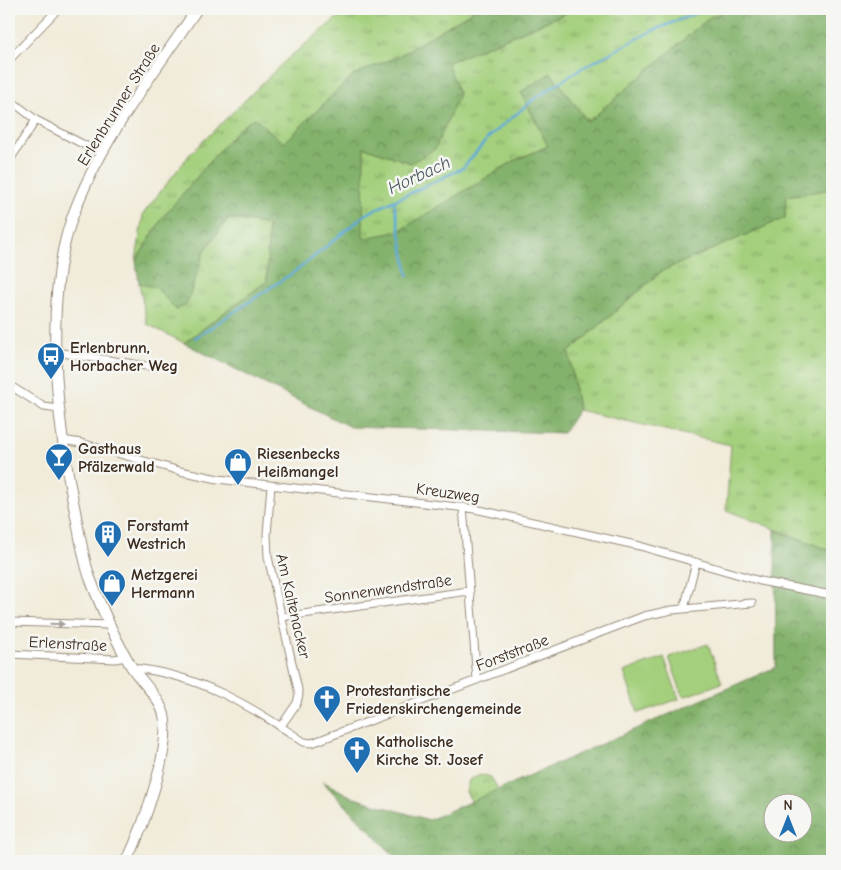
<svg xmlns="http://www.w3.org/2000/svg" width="841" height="870" viewBox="0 0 841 870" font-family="'Comic Neue',sans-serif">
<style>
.grass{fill:url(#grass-tufts);stroke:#707d4e}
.forest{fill:url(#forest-crowns);stroke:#5f6e45;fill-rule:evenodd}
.park{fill:#a4d07d;stroke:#707d4e}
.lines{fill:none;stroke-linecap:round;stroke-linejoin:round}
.stream{stroke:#5ea9d6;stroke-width:2.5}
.street-casing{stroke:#968a7c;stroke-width:9}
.secondary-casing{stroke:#968a7c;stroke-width:12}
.street{stroke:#fff;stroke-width:7}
.secondary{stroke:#fff;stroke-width:10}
.oneway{fill:#a79f9a}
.labels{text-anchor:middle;stroke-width:5;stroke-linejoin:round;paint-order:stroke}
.street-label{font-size:16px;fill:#3b2a1e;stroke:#f6f6f2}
.poi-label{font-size:16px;font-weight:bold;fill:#3b2a1e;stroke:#f6f6f2;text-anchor:start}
.water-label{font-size:18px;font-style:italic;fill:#47565e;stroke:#f6f6f2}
</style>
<defs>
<pattern id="grass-tufts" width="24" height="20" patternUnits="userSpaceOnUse" patternTransform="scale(1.25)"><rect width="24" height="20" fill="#a4d07d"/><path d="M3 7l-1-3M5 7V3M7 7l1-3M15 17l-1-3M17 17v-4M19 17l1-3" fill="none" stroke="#87a966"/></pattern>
<pattern id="forest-crowns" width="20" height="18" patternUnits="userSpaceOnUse" patternTransform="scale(1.25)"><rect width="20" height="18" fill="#83b26c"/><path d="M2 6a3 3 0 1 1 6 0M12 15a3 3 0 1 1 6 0" fill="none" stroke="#6c9158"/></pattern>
</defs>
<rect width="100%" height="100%" fill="#f6f6f2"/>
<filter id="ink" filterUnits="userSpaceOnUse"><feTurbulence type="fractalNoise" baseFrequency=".02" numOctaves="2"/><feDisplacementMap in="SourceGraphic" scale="10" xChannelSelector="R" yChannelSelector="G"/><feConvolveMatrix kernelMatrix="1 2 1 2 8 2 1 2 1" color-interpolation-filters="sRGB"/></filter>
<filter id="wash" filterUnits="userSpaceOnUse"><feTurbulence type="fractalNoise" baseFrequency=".0096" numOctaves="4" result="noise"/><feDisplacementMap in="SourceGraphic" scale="20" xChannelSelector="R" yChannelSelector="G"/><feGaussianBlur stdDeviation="1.12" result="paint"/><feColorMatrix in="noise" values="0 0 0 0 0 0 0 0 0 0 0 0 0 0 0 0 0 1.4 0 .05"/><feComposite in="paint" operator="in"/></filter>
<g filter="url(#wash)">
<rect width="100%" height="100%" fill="#f1ebd9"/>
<path class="grass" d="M 348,9 L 389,9 L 401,17 L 411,9 L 476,9 L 397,57 L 353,75 L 284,143 L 254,118 L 237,130 L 163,217 L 136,261 L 143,214 L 190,154 L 287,59 Z
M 576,9 L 731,9 L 710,17 L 588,122 L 551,73 L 521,92 L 548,146 L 514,161 L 397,232 L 362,239 L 364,147 L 411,163 L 447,63 Z
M 832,189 L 832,551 L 726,510 L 731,445 L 578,410 L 569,352 L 662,271 L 785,218 L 785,196 Z
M 228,218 L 268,225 L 267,281 L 184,343 L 147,324 L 139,283 L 157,288 L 176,310 L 187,304 L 204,252 Z
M 480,774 L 491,777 L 497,787 L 494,799 L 472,802 L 466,792 L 469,780 Z"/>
<path class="forest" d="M 476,9 L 576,9 L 447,63 L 459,94 L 435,149 L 411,163 L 364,147 L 363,238 L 397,232 L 514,161 L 548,146 L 521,92 L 551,73 L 588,122 L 710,17 L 731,9 L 832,9 L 832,189 L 786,196 L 785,218 L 662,271 L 569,352 L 578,410 L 563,433 L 350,427 L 184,343 L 267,281 L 268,225 L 228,218 L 204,252 L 187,304 L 176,310 L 157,288 L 139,283 L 136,261 L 163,217 L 237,130 L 254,118 L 284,143 L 353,75 L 397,57 Z
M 775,530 L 832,551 L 832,861 L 399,861 L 322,781 L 354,798 L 429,820 L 776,667 ZM 774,802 L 804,802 L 804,832 L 774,832 Z"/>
<path class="park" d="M 708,644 L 722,683 L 683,697 L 669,657 Z
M 664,657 L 679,699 L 638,713 L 624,672 Z"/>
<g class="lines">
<path class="stream" d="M 394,201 L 408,275
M 195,338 L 300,268 L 366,214 L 463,168 L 488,138 L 534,99 L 582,68 L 652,31 L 706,9"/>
</g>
</g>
<g filter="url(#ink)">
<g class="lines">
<g class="street-casing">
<path id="street" d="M 9,60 L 58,9
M 9,99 L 36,120 L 102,154
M 9,161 L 36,120
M 56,352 L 153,367
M 9,385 L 44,407 L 59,409
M 62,440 L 81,443 L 180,471 L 218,479 L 475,509 L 640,546 L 760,581 L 826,594
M 271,486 L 267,534 L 268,557 L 299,694 L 297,703 L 281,726
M 463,507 L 477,680
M 684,609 L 696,562
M 281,617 L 469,591
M 9,622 L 111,625
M 9,654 L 115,659 L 126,657
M 132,668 C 198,674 251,706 304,742 L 312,743 L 644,616 L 672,610 L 752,603"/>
</g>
<g class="secondary-casing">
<path id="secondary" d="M 127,861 C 142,830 172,748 164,715 C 159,696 141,682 131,666 C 115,639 101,607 90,578 C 82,555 79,530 74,506 C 57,422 43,301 72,218 C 99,142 152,76 197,9"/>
</g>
<use href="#street" class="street"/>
<use href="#secondary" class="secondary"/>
</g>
<defs><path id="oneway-solid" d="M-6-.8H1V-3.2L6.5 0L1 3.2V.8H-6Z" transform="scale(1.25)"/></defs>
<use class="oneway" href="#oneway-solid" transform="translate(57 624) rotate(2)"/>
</g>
<defs>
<g id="bus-pin" transform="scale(1.4375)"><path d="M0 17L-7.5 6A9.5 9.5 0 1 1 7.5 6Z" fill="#1f6fb2" stroke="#f6f6f2"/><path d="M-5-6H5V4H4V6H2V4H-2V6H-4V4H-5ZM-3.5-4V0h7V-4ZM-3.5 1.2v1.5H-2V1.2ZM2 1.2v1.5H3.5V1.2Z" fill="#fff"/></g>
<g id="bar-pin" transform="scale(1.4375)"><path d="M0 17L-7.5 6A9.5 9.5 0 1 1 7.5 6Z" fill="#1f6fb2" stroke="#f6f6f2"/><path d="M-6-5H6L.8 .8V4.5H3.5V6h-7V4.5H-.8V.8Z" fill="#fff"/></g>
<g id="shop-pin" transform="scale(1.4375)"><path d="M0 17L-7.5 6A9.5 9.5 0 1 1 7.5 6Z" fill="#1f6fb2" stroke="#f6f6f2"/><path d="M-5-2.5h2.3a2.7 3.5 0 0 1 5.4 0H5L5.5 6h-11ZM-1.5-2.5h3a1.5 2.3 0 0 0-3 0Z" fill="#fff"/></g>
<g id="building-pin" transform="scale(1.4375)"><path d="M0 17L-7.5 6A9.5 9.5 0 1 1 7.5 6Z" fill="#1f6fb2" stroke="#f6f6f2"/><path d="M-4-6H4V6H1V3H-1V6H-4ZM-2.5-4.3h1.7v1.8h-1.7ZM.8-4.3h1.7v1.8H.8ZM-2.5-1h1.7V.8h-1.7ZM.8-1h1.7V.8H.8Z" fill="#fff"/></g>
<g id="church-pin" transform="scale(1.4375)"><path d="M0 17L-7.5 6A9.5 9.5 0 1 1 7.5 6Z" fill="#1f6fb2" stroke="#f6f6f2"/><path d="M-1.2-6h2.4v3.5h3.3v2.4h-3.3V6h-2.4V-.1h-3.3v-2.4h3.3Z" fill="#fff"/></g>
</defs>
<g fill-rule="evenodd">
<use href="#bus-pin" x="51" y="356"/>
<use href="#bar-pin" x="59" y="457"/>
<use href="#shop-pin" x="238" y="462"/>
<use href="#building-pin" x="108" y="534"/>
<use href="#shop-pin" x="112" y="583"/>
<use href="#church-pin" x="327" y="699"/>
<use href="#church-pin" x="357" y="750"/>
</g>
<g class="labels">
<g class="street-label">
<text transform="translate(118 104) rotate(-58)" y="6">Erlenbrunner Straße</text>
<text transform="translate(448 492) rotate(8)" y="6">Kreuzweg</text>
<text transform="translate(388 588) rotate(-8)" y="6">Sonnenwendstraße</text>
<text transform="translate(294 606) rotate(77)" y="6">Am Kaltenacker</text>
<text transform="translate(68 643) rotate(3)" y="6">Erlenstraße</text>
<text transform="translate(512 652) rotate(-21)" y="6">Forststraße</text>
</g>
<g class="poi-label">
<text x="70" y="353">Erlenbrunn,<tspan x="70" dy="18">Horbacher Weg</tspan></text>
<text x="78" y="454">Gasthaus<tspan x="78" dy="18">Pfälzerwald</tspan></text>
<text x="257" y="459">Riesenbecks<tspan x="257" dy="18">Heißmangel</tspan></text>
<text x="127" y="531">Forstamt<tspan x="127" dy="18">Westrich</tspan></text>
<text x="131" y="580">Metzgerei<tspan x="131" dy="18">Hermann</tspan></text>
<text x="346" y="696">Protestantische<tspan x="346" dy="18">Friedenskirchengemeinde</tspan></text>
<text x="376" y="747">Katholische<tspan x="376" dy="18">Kirche St. Josef</tspan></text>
</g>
<g class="water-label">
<text transform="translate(419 175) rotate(-25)" y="6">Horbach</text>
</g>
</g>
<rect width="841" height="870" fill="none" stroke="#f6f6f2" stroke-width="30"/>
<g transform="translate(788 818)"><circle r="24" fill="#f6f6f2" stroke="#aba49d"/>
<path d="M0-4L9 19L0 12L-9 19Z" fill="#1f6fb2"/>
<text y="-8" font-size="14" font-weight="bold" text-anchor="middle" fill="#3b2a1e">N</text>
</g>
</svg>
